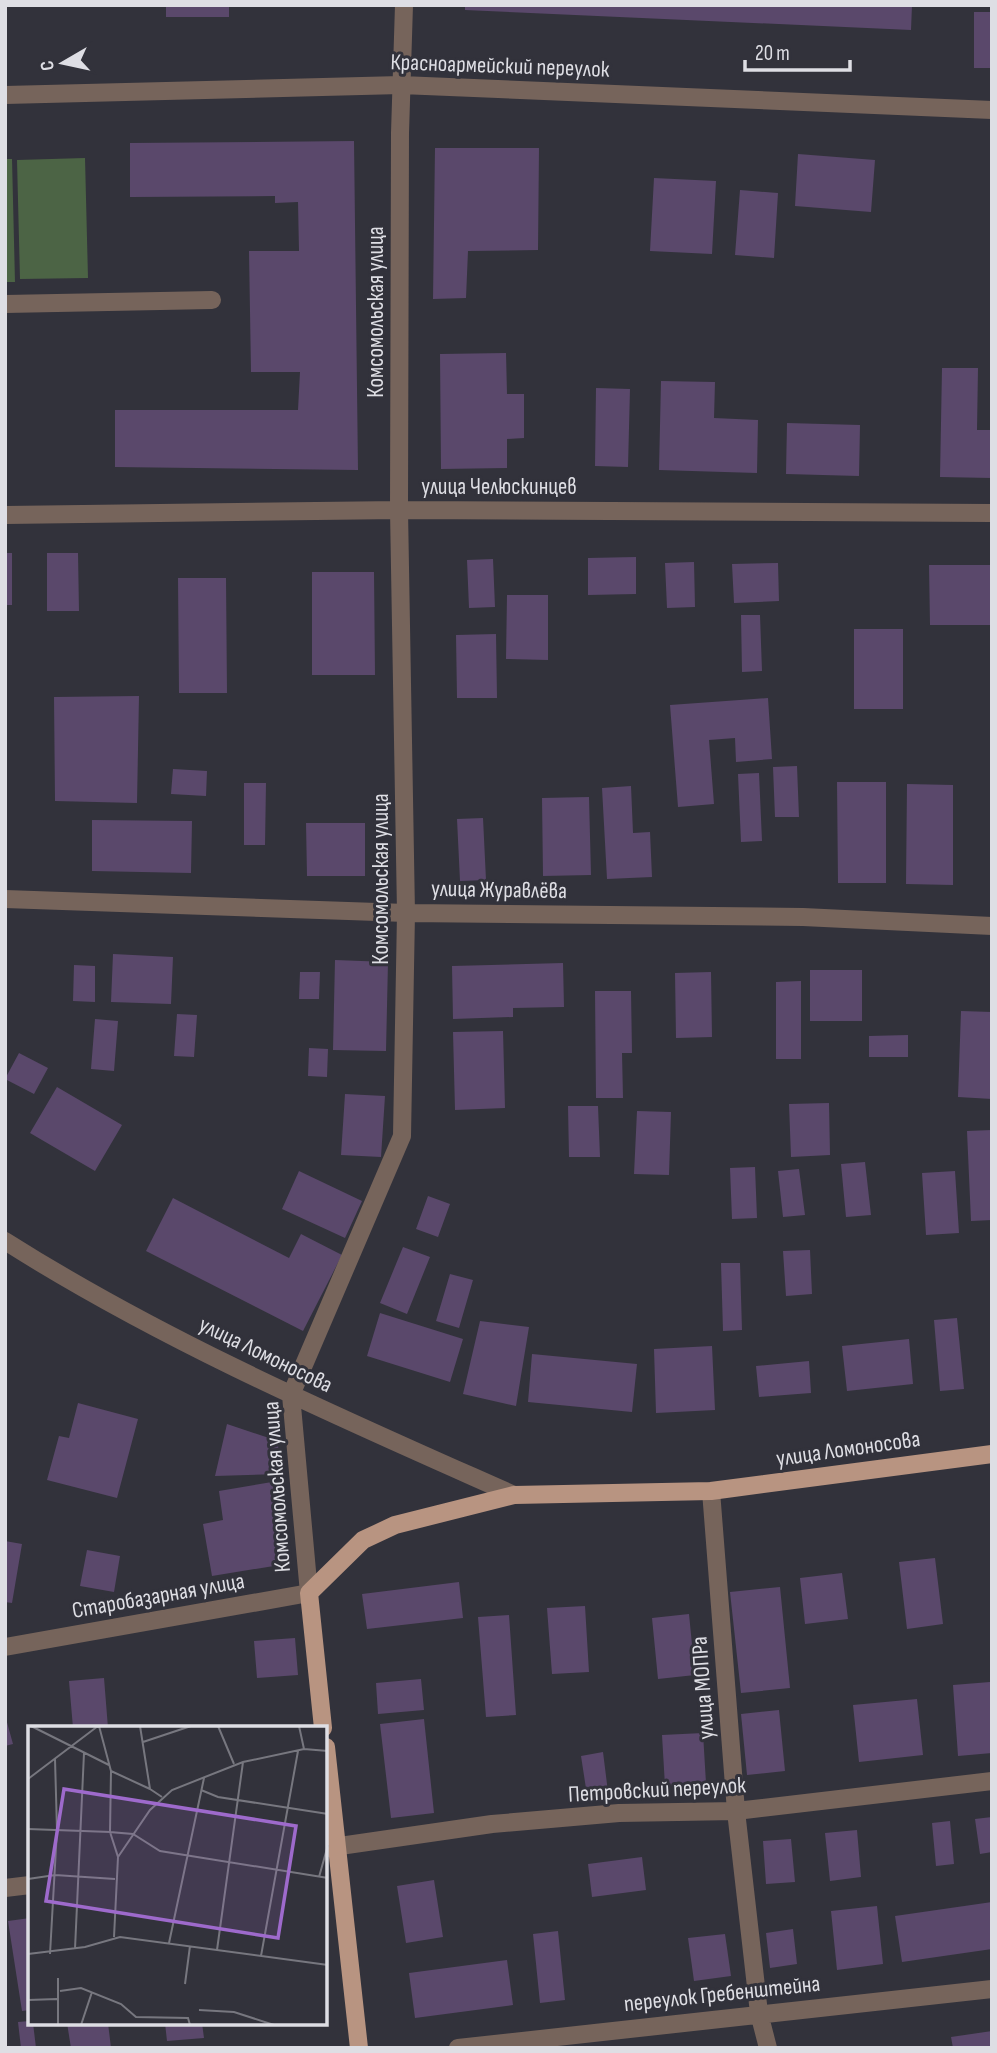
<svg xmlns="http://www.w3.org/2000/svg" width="997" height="2053" viewBox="0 0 997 2053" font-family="'Sofia Sans Condensed',sans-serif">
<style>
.garden{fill:#4c6445}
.building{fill:#5a486b}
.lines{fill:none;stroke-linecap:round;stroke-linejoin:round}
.minor{stroke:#76645b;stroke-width:18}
.major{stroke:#b89481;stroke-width:18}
.labels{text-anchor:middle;stroke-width:6;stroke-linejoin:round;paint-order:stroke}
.street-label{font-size:23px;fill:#dedee4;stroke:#32323b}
.inset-road{fill:none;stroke:#77777f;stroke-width:2}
.view{fill:#9e6acc;fill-opacity:0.15;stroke:#9e6acc;stroke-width:3.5}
.inset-edge{fill:none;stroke:#dedee4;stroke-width:3.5}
</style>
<rect width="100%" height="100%" fill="#32323b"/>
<path class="garden" d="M 85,158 L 88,278 L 20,279 L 17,160 Z
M 12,159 L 15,282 L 5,282 L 5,159 Z"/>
<path class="building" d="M 166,5 L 229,5 L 229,17 L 166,17 Z
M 465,5 L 912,5 L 911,30 L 465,10 Z
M 974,12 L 992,12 L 992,68 L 974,68 Z
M 354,141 L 358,470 L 115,467 L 115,410 L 298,410 L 300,372 L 251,372 L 249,251 L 299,251 L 298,202 L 275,203 L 275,196 L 130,197 L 130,143 Z
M 435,148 L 539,148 L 538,250 L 468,251 L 466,298 L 433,299 Z
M 798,154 L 875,160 L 871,212 L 795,206 Z
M 654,178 L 716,181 L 712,254 L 650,251 Z
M 740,190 L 778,193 L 774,258 L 735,255 Z
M 506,353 L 507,394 L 524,394 L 524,438 L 507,439 L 507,468 L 441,469 L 440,354 Z
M 942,368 L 978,368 L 977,430 L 992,430 L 992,478 L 940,477 Z
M 661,381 L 715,382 L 714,418 L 758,420 L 757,473 L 659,470 Z
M 596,388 L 630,389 L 628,467 L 595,466 Z
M 787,423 L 860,425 L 859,476 L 786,474 Z
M 5,553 L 12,553 L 12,605 L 5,605 Z
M 47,553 L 78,553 L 79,611 L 47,611 Z
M 636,557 L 636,594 L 588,595 L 588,558 Z
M 493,559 L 495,607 L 469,608 L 467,560 Z
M 694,562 L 695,607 L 667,608 L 665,563 Z
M 778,563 L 779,601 L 734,603 L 732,564 Z
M 929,565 L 992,565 L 992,625 L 930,625 Z
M 312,572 L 374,572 L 375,675 L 312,675 Z
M 178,578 L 226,578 L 227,693 L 179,693 Z
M 507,595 L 548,595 L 548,660 L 506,659 Z
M 741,615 L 760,615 L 762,671 L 742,672 Z
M 854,629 L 903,629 L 903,709 L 854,709 Z
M 496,634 L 497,698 L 457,698 L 456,635 Z
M 139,696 L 137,803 L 55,801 L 54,697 Z
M 768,698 L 772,759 L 736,762 L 735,738 L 709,740 L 714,804 L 678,807 L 670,705 Z
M 797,766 L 799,817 L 775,817 L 773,767 Z
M 173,769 L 207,771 L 206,796 L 171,794 Z
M 759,773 L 762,841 L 741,842 L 738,774 Z
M 837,782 L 886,782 L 886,883 L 838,883 Z
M 244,783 L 266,783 L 265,845 L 244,845 Z
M 907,784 L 953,785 L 953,885 L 906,884 Z
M 631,786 L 633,833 L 650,832 L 652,877 L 607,879 L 602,788 Z
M 589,797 L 591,875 L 543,876 L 542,798 Z
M 483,818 L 486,880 L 460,881 L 457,819 Z
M 92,820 L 192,821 L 191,873 L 92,871 Z
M 306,823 L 365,823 L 365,876 L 307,876 Z
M 113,954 L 173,957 L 171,1004 L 111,1002 Z
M 335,960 L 388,962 L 386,1051 L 333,1050 Z
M 563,963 L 564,1007 L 513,1008 L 513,1017 L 453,1019 L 452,966 Z
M 74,965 L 95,966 L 95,1002 L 73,1001 Z
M 810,970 L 862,970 L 862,1021 L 810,1021 Z
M 300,972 L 320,972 L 319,999 L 299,999 Z
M 711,972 L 712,1037 L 676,1038 L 675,973 Z
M 801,981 L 801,1059 L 776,1059 L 776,982 Z
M 595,991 L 631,991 L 632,1053 L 622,1053 L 623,1098 L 596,1098 Z
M 961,1011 L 992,1012 L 992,1099 L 958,1097 Z
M 177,1014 L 197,1015 L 194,1057 L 174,1056 Z
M 95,1019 L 118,1021 L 114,1071 L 91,1069 Z
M 503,1031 L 505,1108 L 455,1110 L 453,1032 Z
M 908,1035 L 908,1057 L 869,1057 L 869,1036 Z
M 309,1048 L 328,1049 L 327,1077 L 308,1076 Z
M 19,1053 L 48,1068 L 34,1094 L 5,1079 Z
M 57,1087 L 122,1125 L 95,1171 L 30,1133 Z
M 345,1094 L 385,1096 L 381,1157 L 341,1155 Z
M 829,1103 L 830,1155 L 791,1157 L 789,1104 Z
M 568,1106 L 598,1106 L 600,1157 L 569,1157 Z
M 637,1111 L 671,1112 L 669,1175 L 634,1174 Z
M 992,1130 L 992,1220 L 971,1221 L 967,1131 Z
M 865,1162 L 871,1215 L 846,1217 L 841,1164 Z
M 755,1167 L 757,1218 L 732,1219 L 730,1168 Z
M 799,1169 L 805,1215 L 783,1217 L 778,1171 Z
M 299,1171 L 362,1201 L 345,1238 L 282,1209 Z
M 955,1171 L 959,1233 L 926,1235 L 922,1173 Z
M 428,1196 L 450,1204 L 438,1237 L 416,1229 Z
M 173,1198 L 289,1258 L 301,1234 L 342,1255 L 303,1331 L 146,1251 Z
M 403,1247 L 430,1257 L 407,1314 L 380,1303 Z
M 810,1250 L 812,1294 L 786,1296 L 783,1251 Z
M 721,1263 L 740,1263 L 742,1330 L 723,1331 Z
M 450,1274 L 473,1280 L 459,1328 L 436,1321 Z
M 380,1313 L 463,1339 L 450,1382 L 367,1356 Z
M 957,1318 L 964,1389 L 940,1391 L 934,1320 Z
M 480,1321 L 529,1327 L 516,1406 L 463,1394 Z
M 909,1339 L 913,1384 L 847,1391 L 842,1346 Z
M 712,1346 L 715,1410 L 656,1413 L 654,1349 Z
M 532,1354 L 637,1364 L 632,1412 L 528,1402 Z
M 809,1361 L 811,1393 L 759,1397 L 756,1366 Z
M 78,1403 L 138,1419 L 117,1498 L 47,1480 L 59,1436 L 69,1438 Z
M 227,1424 L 278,1441 L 279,1474 L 215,1476 Z
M 278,1481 L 292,1563 L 212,1576 L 203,1524 L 223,1520 L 219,1491 Z
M 5,1541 L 22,1544 L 12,1603 L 5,1602 Z
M 87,1550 L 120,1556 L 114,1592 L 80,1586 Z
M 935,1558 L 943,1624 L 907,1629 L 899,1562 Z
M 842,1573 L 848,1619 L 805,1624 L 800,1578 Z
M 459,1582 L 463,1618 L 367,1629 L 362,1594 Z
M 780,1587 L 790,1688 L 741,1693 L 730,1592 Z
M 585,1606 L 589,1672 L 552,1674 L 547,1608 Z
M 689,1614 L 695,1675 L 658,1679 L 652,1618 Z
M 509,1615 L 516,1715 L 486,1717 L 478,1617 Z
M 295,1638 L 298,1675 L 257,1678 L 254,1641 Z
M 104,1678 L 108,1728 L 73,1728 L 69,1681 Z
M 421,1679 L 424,1710 L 378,1714 L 376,1683 Z
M 990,1682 L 992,1753 L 958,1756 L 953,1685 Z
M 917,1699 L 923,1755 L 859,1762 L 853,1705 Z
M 779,1710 L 785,1771 L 747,1775 L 741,1714 Z
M 5,1715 L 13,1744 L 5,1746 Z
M 424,1719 L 434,1813 L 391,1818 L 380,1724 Z
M 703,1733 L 706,1783 L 665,1786 L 662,1735 Z
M 603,1752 L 608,1792 L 587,1795 L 581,1756 Z
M 992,1817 L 992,1852 L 980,1854 L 975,1819 Z
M 950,1821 L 954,1864 L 936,1866 L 932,1823 Z
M 857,1830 L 861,1877 L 830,1881 L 825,1833 Z
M 791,1839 L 795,1882 L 766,1884 L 763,1841 Z
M 642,1857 L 646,1890 L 592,1897 L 588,1864 Z
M 434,1880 L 443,1937 L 406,1943 L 397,1886 Z
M 992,1902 L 992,1949 L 902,1962 L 895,1916 Z
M 877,1906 L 883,1964 L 837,1970 L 831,1911 Z
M 30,1918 L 30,2010 L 22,2011 L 8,1921 Z
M 793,1929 L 797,1964 L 770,1968 L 766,1933 Z
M 558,1931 L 565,2000 L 540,2003 L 533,1934 Z
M 725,1934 L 731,1976 L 694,1981 L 688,1938 Z
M 507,1960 L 513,2005 L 415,2018 L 409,1973 Z
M 30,2021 L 30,2023 L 33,2023 L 36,2048 L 21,2048 L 18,2022 Z
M 67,2023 L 108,2023 L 111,2048 L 71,2048 Z
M 165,2023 L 202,2023 L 204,2038 L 167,2041 Z
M 992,2031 L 992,2048 L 953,2048 L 951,2037 Z"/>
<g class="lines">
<path class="minor" d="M 5,95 L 401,85 L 992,110
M 5,304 L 212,300
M 5,515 L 399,510 L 992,513
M 5,899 L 406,913 L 803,917 L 992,926
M 5,1241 C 166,1343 341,1418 514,1495
M 711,1491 L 736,1811 L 759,2013 L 768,2048
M 5,1647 L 309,1593 L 291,1395 L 402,1136 L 406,913 L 399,510 L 400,133 L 404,5
M 326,1848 L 492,1824 L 619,1813 L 736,1811 L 992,1781
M 5,1888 L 30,1885
M 458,2048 L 992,1989"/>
<path class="major" d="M 323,1728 L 309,1593 L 363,1540 L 395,1525 L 514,1495 L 711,1491 L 992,1454
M 326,1747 L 359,2048"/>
</g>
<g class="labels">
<g class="street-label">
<text transform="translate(500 65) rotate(2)" y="8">Красноармейский переулок</text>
<text transform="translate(375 312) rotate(-90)" y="8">Комсомольская улица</text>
<text x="499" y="494">улица Челюскинцев</text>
<text transform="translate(380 879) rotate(-90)" y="8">Комсомольская улица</text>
<text transform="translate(499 889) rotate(1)" y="8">улица Журавлёва</text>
<text transform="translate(266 1354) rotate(26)" y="8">улица Ломоносова</text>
<text transform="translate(848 1448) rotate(-8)" y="8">улица Ломоносова</text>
<text transform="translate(276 1487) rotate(-94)" y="8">Комсомольская улица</text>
<text transform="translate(158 1595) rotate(-10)" y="8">Старобазарная улица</text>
<text transform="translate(702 1688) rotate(-94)" y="8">улица МОПРа</text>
<text transform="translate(657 1789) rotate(-3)" y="8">Петровский переулок</text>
<text transform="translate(722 1993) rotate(-6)" y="8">переулок Гребенштейна</text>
</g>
</g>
<g transform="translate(28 1726)">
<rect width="299" height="299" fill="#32323b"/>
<path class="inset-road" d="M 3,0 L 81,39M 71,0 L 83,45 L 82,106 L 105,108 L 132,125 L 300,152M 112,0 L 122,63 L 134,71M 190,0 L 206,38M 271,0 L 276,23M 115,16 L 163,0M 83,45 L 122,63M 0,53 L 70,0M 173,64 L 190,71 L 300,88M 0,103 L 82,106 L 90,131 L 86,211M 90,131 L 122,84 L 144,64 L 215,36 L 276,23 L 300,25M 291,151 L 300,119M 0,153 L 27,149 L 87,153M 141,217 L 176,52M 47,223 L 56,27M 189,224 L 215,36M 0,228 L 57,221 L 92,211 L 300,239M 22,228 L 29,104 L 27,33M 233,230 L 270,25M 30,252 L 30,299M 157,258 L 162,220M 32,265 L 53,262 L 93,278 L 108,291 L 160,292 L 162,299M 0,274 L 29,273M 171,284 L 206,286 L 246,299M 53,299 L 64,266"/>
<path class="view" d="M 36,63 L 268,100 L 250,212 L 18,175 Z"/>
<rect width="299" height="299" class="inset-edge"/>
</g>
<rect width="997" height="2053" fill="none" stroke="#dedee4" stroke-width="14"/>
<g transform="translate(63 63) rotate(261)" stroke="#32323b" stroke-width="5" paint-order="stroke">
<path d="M0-5L12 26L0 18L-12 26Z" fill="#dedee4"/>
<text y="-10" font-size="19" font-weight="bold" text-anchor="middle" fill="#dedee4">С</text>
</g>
<path d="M745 60v10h105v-10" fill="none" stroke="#dedee4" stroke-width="3.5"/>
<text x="755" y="60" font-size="21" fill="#dedee4" stroke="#32323b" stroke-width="5" paint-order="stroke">20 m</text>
</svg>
